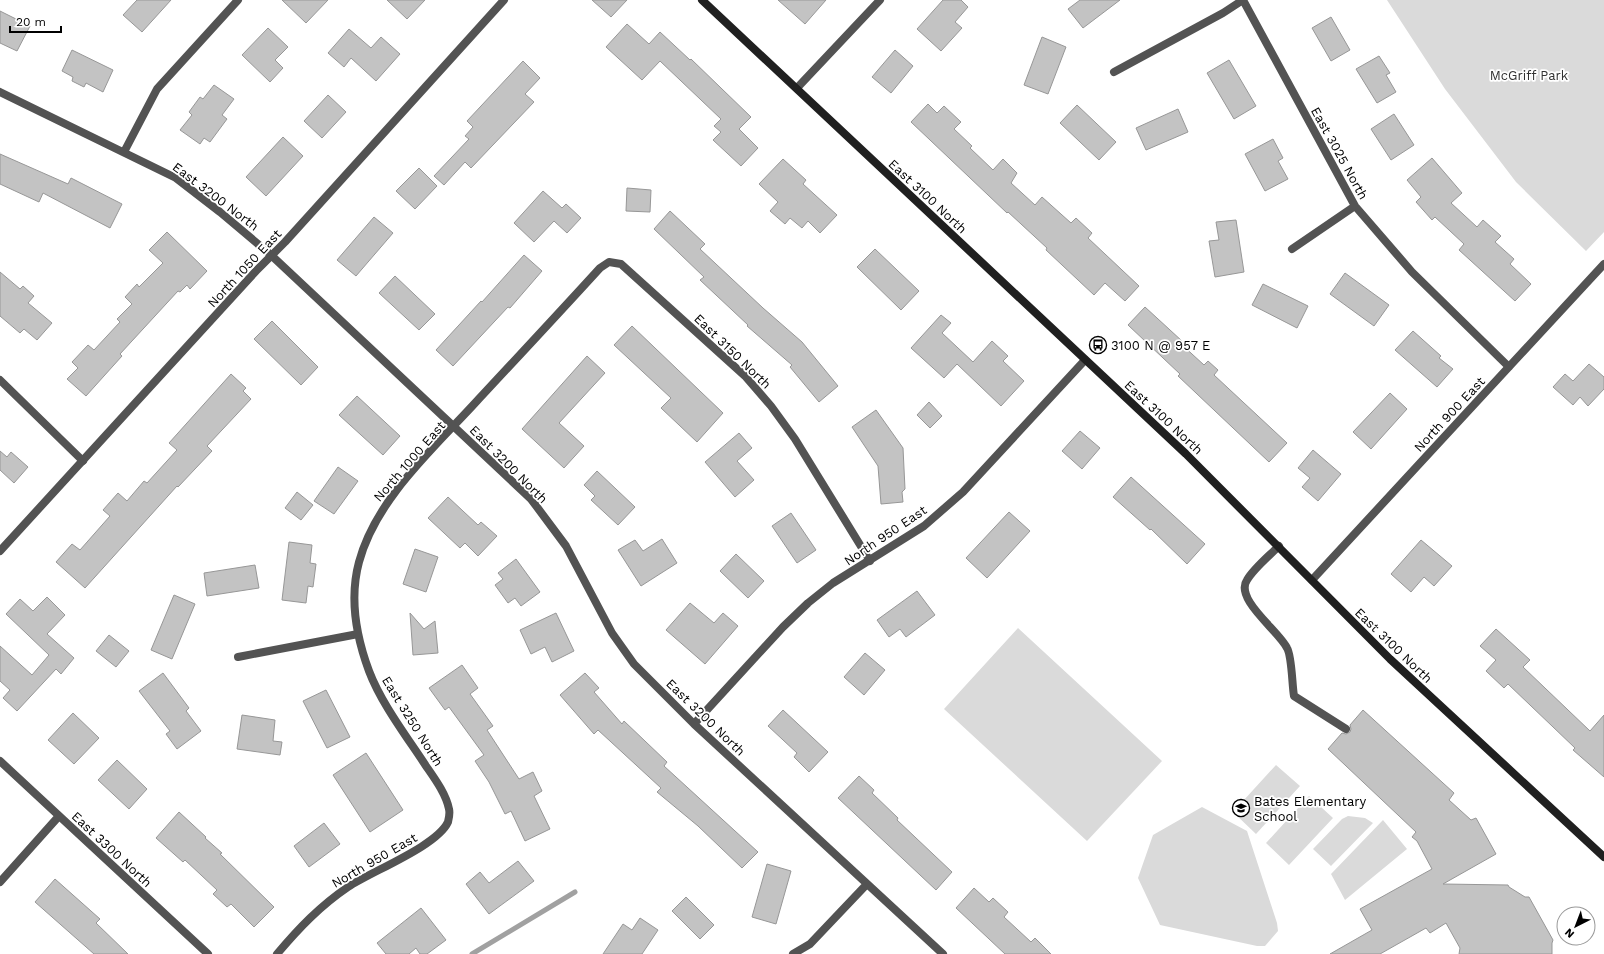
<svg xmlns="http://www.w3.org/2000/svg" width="1604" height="954" viewBox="0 0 1604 954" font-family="'Work Sans',sans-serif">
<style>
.green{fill:#dadada}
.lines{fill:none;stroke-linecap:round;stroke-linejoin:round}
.stream{stroke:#a1a1a1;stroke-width:5}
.building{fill:#c3c3c3;stroke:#979797}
.service{stroke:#535353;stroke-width:8}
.minor{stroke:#535353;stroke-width:8}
.tertiary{stroke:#535353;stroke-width:8}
.secondary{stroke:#202020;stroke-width:8}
.labels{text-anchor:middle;stroke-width:3.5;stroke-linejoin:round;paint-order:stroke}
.park-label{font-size:13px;fill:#313131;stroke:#fff}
.street-label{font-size:13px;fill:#000;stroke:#fff}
.poi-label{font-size:13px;fill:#000;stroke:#fff;text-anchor:start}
</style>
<rect width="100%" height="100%" fill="#fff"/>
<path class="green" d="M 1387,0 L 1604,0 L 1604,232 L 1586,251 L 1516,182 L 1445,89 Z
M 1018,628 L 1162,761 L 1087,841 L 944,709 Z
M 1276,765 L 1300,786 L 1256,834 L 1233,812 Z
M 1309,796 L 1333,818 L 1289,865 L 1266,843 Z
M 1202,807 L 1247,831 L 1277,923 L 1278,931 L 1265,946 L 1257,946 L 1160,925 L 1138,878 L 1153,835 Z
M 1348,816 L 1365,818 L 1373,823 L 1331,866 L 1313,849 L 1342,819 Z
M 1383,820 L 1407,849 L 1345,900 L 1331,874 Z"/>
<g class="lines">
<path class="stream" d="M 472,954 L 575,892"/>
</g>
<path class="building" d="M 137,0 L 171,0 L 142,32 L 123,15 Z
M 282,0 L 328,0 L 306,23 Z
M 387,0 L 425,0 L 407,19 Z
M 592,0 L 627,0 L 611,17 Z
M 778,0 L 826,0 L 805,24 Z
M 943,0 L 961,0 L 968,7 L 955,22 L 962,28 L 941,51 L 917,29 Z
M 1080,0 L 1120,0 L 1083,28 L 1068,9 Z
M 0,11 L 30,26 L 17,51 L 0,43 Z
M 1331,17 L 1350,50 L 1331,61 L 1312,28 Z
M 627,24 L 649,44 L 660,32 L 690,60 L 691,59 L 751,117 L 739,129 L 758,148 L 741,166 L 713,140 L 721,132 L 714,126 L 721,119 L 660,61 L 642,80 L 606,47 Z
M 268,28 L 288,47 L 275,60 L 283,68 L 270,82 L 242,55 Z
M 349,29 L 371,48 L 381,37 L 400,54 L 376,81 L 351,58 L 344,67 L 328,53 Z
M 1042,37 L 1066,47 L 1048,94 L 1024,85 Z
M 72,50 L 113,70 L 103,92 L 86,83 L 84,87 L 72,81 L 73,77 L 62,71 Z
M 895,50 L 913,66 L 891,93 L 872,77 Z
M 1379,56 L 1390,73 L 1386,75 L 1396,92 L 1377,103 L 1356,69 Z
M 1229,60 L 1256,106 L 1234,119 L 1207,73 Z
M 523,61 L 540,78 L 525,94 L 534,102 L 471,168 L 465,162 L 444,185 L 434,176 L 469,139 L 465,136 L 473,127 L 467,121 Z
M 214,85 L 234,99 L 222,115 L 227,119 L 210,142 L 204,138 L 200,144 L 180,130 L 192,115 L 189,112 L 200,97 L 203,99 Z
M 328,95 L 346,112 L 322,138 L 304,121 Z
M 928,104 L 937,113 L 944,106 L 961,122 L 954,129 L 972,146 L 970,148 L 993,170 L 1003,159 L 1017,173 L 1011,183 L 1035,205 L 1042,197 L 1071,223 L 1076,218 L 1092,233 L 1088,238 L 1139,286 L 1125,301 L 1105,283 L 1094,295 L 1046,250 L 1047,248 L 1008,212 L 1007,213 L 911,122 Z
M 1077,105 L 1116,142 L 1099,160 L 1060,123 Z
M 1178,109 L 1188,132 L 1146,150 L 1136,128 Z
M 1394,114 L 1414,145 L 1391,160 L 1371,129 Z
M 283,137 L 303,156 L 266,196 L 246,177 Z
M 1273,139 L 1283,158 L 1278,161 L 1288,179 L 1265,191 L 1245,154 Z
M 0,154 L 68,184 L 71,178 L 122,204 L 110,228 L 43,193 L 39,202 L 0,184 Z
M 1432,158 L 1462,193 L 1451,203 L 1477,227 L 1483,220 L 1501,236 L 1495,242 L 1514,259 L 1510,264 L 1531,284 L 1515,301 L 1459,250 L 1464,244 L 1435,217 L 1432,220 L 1416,202 L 1421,197 L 1407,180 Z
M 783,159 L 806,180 L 803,184 L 837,215 L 820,233 L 808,221 L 802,228 L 790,218 L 785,224 L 770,211 L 778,202 L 759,184 Z
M 419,168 L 437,186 L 415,209 L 396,191 Z
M 627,188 L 651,190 L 650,212 L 626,211 Z
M 543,191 L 562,208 L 566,204 L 581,218 L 567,233 L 554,221 L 534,242 L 514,223 Z
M 670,211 L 705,244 L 700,249 L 763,308 L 802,342 L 838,386 L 819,402 L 790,367 L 792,365 L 747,326 L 748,325 L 700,280 L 704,277 L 654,229 Z
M 374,217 L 393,233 L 356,276 L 337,260 Z
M 1236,220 L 1244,272 L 1215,277 L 1209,241 L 1219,240 L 1216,222 Z
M 167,232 L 207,271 L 190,289 L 187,285 L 180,292 L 178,291 L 120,354 L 122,356 L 86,396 L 67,379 L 78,368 L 72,362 L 88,345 L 94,350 L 120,322 L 117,319 L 132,304 L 125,297 L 137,284 L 139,287 L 163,263 L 149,250 Z
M 875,249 L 919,291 L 901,310 L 857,267 Z
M 524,255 L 542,271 L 510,308 L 508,307 L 453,366 L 436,350 L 481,301 L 482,302 Z
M 0,272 L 20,289 L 23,286 L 34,296 L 28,303 L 52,323 L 37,340 L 24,329 L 20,333 L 0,316 Z
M 1345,273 L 1389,305 L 1374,326 L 1330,294 Z
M 395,276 L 435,314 L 419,330 L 379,293 Z
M 1263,284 L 1308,306 L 1297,328 L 1252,305 Z
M 1145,307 L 1182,341 L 1180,343 L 1204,365 L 1208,361 L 1218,370 L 1214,375 L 1287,443 L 1269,462 L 1178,376 L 1180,374 L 1128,325 Z
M 941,315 L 951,323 L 942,333 L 973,362 L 992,341 L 1008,356 L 1003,361 L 1024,381 L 1001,406 L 957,364 L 944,378 L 911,348 Z
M 272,321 L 318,367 L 301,385 L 254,339 Z
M 632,326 L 723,413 L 697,442 L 661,408 L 671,398 L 614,345 Z
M 1413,331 L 1441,356 L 1439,358 L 1453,369 L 1437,387 L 1395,350 Z
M 587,356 L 605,373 L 559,423 L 584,446 L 564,468 L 522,429 Z
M 1589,364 L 1604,377 L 1604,389 L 1588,406 L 1580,397 L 1573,405 L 1553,387 L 1565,374 L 1573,381 Z
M 231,374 L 246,388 L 243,391 L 251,399 L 207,446 L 212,451 L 178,487 L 177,486 L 85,588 L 56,562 L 72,544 L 80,550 L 110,516 L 103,510 L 118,493 L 127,501 L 144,481 L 147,483 L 177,450 L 169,443 Z
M 1390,393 L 1407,409 L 1371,449 L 1353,432 Z
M 357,396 L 400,436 L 383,455 L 339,415 Z
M 929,402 L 942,416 L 930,428 L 917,415 Z
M 876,410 L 903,448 L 905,489 L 902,492 L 903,502 L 881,504 L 878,466 L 852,427 Z
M 1080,431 L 1100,448 L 1082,469 L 1062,451 Z
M 739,433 L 752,448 L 737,461 L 754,480 L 735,497 L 705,462 Z
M 1313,450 L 1341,474 L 1318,501 L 1302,487 L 1310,478 L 1298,468 Z
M 0,451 L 7,457 L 11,452 L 28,467 L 14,483 L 0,470 Z
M 338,467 L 358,481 L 334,514 L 314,501 Z
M 597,471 L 635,507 L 618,525 L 591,500 L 595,496 L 584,485 Z
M 1131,477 L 1205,544 L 1187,564 L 1151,529 L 1150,530 L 1113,497 Z
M 297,492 L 313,505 L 301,520 L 285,508 Z
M 448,497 L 478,525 L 481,522 L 497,536 L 478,556 L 465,543 L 460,548 L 428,518 Z
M 1009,512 L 1030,531 L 987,578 L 966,558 Z
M 791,513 L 816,550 L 797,563 L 772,526 Z
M 662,539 L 677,563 L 641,586 L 618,550 L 635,540 L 643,551 Z
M 1421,540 L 1452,566 L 1434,586 L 1424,577 L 1411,592 L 1391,574 Z
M 289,542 L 312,545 L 310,563 L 316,564 L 313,587 L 308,586 L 306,603 L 282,600 Z
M 415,549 L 438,557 L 426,592 L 403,584 Z
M 736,554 L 764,581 L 748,598 L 720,571 Z
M 516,559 L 540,592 L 521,606 L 515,598 L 508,603 L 495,585 L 503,579 L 498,573 Z
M 255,565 L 259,588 L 207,596 L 204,573 Z
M 917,591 L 935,615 L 906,637 L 900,629 L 889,637 L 877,620 Z
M 174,595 L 195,604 L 172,659 L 151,650 Z
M 47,597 L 65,615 L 47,634 L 74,658 L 61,674 L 56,669 L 17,711 L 3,698 L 10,690 L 0,681 L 0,646 L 32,675 L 49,655 L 6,614 L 20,599 L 33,611 Z
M 690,603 L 714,623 L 723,613 L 738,626 L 705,664 L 666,630 Z
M 410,613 L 424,629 L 435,621 L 438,653 L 413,655 Z
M 556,613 L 574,651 L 552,662 L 545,647 L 531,654 L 520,630 Z
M 1496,629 L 1530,660 L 1523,667 L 1590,731 L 1604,715 L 1604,777 L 1573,750 L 1575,748 L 1508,684 L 1504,688 L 1486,671 L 1496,660 L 1480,646 Z
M 109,635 L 129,651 L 116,667 L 96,651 Z
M 865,653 L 885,670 L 864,695 L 844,677 Z
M 462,665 L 478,688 L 470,694 L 493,726 L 487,730 L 519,779 L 533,772 L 542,791 L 534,796 L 550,829 L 525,841 L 511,811 L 505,814 L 489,782 L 475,761 L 484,755 L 449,707 L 445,710 L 429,688 Z
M 163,673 L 189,708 L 186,711 L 201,731 L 177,749 L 166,734 L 170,731 L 139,691 Z
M 585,673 L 599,688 L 594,692 L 622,724 L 624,721 L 667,762 L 664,766 L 758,852 L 742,868 L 698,826 L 657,792 L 661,788 L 598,730 L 594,734 L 560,695 Z
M 326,690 L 350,737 L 327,748 L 303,701 Z
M 783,710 L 828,752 L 809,772 L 794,757 L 797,753 L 768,726 Z
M 1363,710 L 1454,793 L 1449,800 L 1471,820 L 1476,818 L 1496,854 L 1443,884 L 1508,885 L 1509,887 L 1525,897 L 1529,897 L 1553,940 L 1552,943 L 1552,954 L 1459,954 L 1460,948 L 1446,923 L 1430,933 L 1426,928 L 1380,954 L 1330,954 L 1372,930 L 1360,909 L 1432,869 L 1417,841 L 1412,837 L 1416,832 L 1328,749 L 1342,733 L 1346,734 L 1350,732 L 1351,729 L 1350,725 Z
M 73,713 L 99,738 L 74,764 L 48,740 Z
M 242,715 L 275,720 L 273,741 L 282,742 L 280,755 L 237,749 Z
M 366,753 L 403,810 L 370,832 L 333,775 Z
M 117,760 L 147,789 L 129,809 L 98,780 Z
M 859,776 L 874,790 L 872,793 L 898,818 L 897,820 L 952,872 L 936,890 L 838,798 Z
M 179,812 L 206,837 L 205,838 L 222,853 L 220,854 L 274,907 L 254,927 L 231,904 L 227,907 L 213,894 L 217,890 L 185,860 L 183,862 L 156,838 Z
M 324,823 L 340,844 L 309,867 L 294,846 Z
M 518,861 L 534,881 L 489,914 L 466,884 L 480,872 L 489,883 Z
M 767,864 L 791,871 L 776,924 L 752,917 Z
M 55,879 L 100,919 L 96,923 L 128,954 L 94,954 L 35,902 Z
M 974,888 L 989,902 L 993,898 L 1008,912 L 1004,917 L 1031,942 L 1035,938 L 1051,954 L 1005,954 L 956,908 Z
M 686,897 L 714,925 L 700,939 L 672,911 Z
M 421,908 L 446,940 L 427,954 L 420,954 L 416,948 L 409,954 L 386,954 L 377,943 Z
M 640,918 L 658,930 L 642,954 L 603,954 L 623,924 L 632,930 Z"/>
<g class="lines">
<path class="service" d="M 1279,546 C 1269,556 1254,568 1247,580 C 1234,599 1279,631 1287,648 C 1292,656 1292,685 1294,696 L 1346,729"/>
<path class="minor" d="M 1243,0 L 1355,206 L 1412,272 L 1509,367
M 1114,72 L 1223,13 L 1243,0
M 797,88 L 880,0
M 0,92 L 176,178 L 220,212 L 271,255 L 531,499 L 566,546 L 612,633 L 634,664 L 694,724 L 943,954
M 124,152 L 157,89 L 238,0
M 1292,249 L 1355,206
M 0,380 L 83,461
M 1312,580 L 1604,264
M 238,657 L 358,634
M 694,724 L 783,627 L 808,603 L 833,583 L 924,526 L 963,492 L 1085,360
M 0,761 L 208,954
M 0,882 L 59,816
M 277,954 C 299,928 320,906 348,887 C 372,871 437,846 448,822 C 449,818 450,813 449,809 C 446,794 435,779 426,766 C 407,737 381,703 369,671 C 356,636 349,599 359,562 C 376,499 433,449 476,402 C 517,358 559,313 600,268 L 609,262 L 621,264 L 745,376 L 771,406 L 795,439 L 870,561
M 793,954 L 810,944 L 867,884"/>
<path class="tertiary" d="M 0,551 L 256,271 L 285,242 L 504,0"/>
<path class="secondary" d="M 702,0 L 1186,454 L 1390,659 L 1604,857"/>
</g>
<defs>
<g id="bus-ring" transform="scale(0.9)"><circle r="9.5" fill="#fff" stroke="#000" stroke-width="1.5"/><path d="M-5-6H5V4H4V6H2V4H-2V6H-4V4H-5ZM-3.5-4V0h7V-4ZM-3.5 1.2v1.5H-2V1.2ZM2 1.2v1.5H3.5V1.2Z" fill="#000"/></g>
<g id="school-ring" transform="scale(0.9)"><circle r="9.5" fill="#fff" stroke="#000" stroke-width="1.5"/><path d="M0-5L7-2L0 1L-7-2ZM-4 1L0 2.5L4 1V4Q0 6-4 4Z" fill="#000"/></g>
</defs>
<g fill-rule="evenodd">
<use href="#bus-ring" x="1098" y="345"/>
<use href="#school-ring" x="1241" y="808"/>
</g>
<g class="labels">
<g class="park-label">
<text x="1529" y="80">McGriff Park</text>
</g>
<g class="street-label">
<text transform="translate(1340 153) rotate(61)" y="5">East 3025 North</text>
<text transform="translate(216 196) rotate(37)" y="5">East 3200 North</text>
<text transform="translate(928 196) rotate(43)" y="5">East 3100 North</text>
<text transform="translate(244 268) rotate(-47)" y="5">North 1050 East</text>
<text transform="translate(733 351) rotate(44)" y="5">East 3150 North</text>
<text transform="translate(1449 414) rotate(-47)" y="5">North 900 East</text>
<text transform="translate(1164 417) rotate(43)" y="5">East 3100 North</text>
<text transform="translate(409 461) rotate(-49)" y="5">North 1000 East</text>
<text transform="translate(509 464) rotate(45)" y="5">East 3200 North</text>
<text transform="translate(885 535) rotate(-34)" y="5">North 950 East</text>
<text transform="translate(1394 645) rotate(44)" y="5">East 3100 North</text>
<text transform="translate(706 717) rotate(44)" y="5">East 3200 North</text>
<text transform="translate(413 721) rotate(58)" y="5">East 3250 North</text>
<text transform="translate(112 849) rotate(43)" y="5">East 3300 North</text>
<text transform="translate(374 860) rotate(-30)" y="5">North 950 East</text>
</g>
<g class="poi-label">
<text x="1111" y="350">3100 N @ 957 E</text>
<text x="1254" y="806">Bates Elementary<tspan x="1254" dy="15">School</tspan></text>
</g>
</g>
<g transform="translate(1576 926) rotate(222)"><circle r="19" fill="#ffffff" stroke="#999999"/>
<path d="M0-3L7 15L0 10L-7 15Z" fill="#000000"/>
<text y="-6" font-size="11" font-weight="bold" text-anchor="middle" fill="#000000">N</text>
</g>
<path d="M10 26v6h51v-6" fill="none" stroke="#000000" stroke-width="2"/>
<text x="16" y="26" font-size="12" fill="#000000" stroke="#ffffff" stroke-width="3" paint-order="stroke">20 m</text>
</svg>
